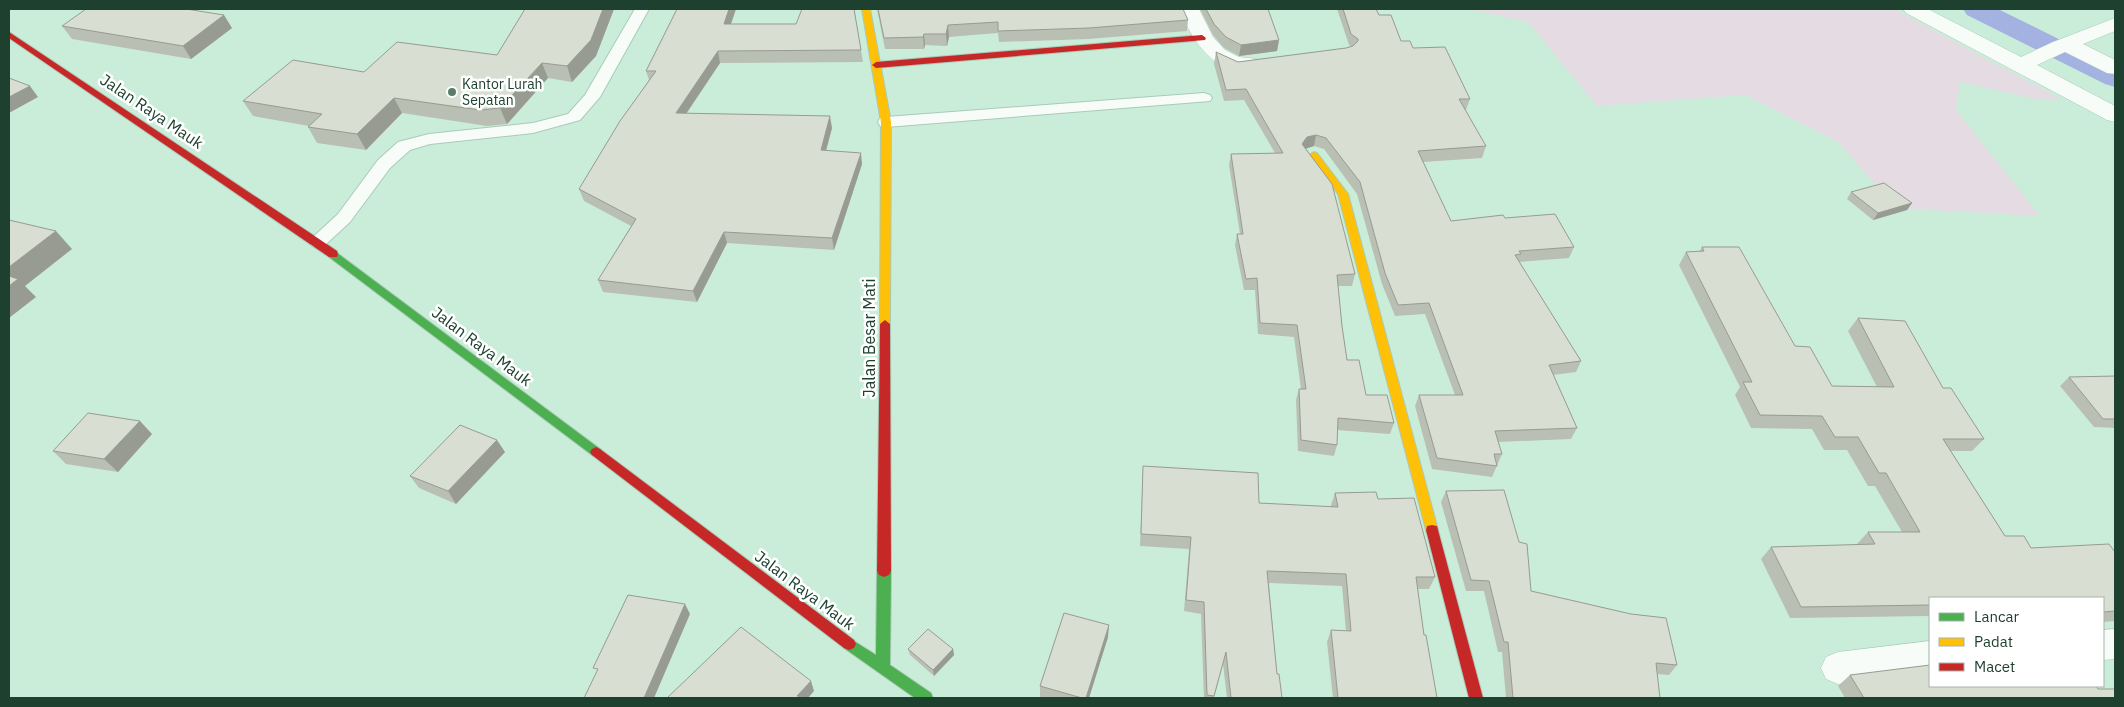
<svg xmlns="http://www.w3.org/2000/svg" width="2124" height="707" viewBox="0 0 2124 707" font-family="'IBM Plex Sans',sans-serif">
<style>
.green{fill:#e5dbe2}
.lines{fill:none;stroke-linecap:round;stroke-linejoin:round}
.canal{fill:#a4b2e1;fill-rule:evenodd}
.lane-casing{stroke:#aacab9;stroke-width:2}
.street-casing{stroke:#aacab9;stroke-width:1}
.fast-casing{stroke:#aacab9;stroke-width:2}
.slow-casing{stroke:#aacab9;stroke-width:2}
.jam-casing{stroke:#aacab9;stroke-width:2}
.lane{fill:#f7fcf9;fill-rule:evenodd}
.street{fill:#f7fcf9;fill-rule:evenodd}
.fast{fill:#4caf50;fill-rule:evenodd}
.slow{fill:#ffc107;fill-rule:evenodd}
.jam{fill:#c62828;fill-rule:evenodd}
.wall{fill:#babfb4}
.shaded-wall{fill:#979b92}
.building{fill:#d8ded1;stroke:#979b92}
.poi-dot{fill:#5a7d6a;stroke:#fff;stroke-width:2}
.labels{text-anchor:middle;stroke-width:5;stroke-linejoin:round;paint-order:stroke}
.far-poi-label{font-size:14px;fill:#1e402f;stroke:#fff;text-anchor:start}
.street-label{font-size:16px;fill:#1e402f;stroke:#fff}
</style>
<rect width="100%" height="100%" fill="#caedd9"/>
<path class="green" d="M 1467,9 L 1894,9 L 2063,100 L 2040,100 L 1960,82 L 1956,110 L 2040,216 L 1895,208 L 1838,142 L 1745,95 L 1597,106 L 1528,22 Z"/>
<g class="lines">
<path class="canal" d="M 1963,9 L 1998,9 L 2115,67 L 2115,87 L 2105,84 L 1967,15 Z"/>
<g class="lane-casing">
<path id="lane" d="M 635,9 L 649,9 L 600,97 L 580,120 L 533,133 L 430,144 L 410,150 L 390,168 L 350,222 L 324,246 L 318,248 L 312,246 L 309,242 L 312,238 L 338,214 L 378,160 L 398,142 L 429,134 L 533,123 L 568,114 L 585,95 Z
M 1204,93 L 1210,95 L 1212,98 L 1210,101 L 886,127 L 880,126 L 878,122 L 880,118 L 886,117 Z"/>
</g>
<g class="street-casing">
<path id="street" d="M 1179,9 L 1199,9 L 1213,37 L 1225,50 L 1239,57 L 1257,59 L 1260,64 L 1257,69 C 1215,79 1193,41 1179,9 Z
M 1903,9 L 1928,9 L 2021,57 L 2053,42 L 2115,18 L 2115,31 L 2083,44 L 2115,60 L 2115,74 L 2107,73 L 2065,52 L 2037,65 L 2115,106 L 2115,122 L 2107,120 L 1906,13 Z
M 2115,629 L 2115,659 L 2103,660 L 2103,630 Z
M 1930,641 L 1930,673 L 1838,684 L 1826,679 L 1821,668 L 1826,657 L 1838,652 Z"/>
</g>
<g class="fast-casing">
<path id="fast" d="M 333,250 L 600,449 L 602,452 L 600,455 L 596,457 L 592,455 L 329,257 L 328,254 Z
M 884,565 L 889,567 L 891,571 L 890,665 L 931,693 L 933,698 L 915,698 L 844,648 L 842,644 L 844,640 L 849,638 L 876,655 L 877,571 L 879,567 Z"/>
</g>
<g class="slow-casing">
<path id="slow" d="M 862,9 L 870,9 L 891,122 L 890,324 L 885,328 L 880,324 L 881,122 Z
M 1314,152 L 1317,153 L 1348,194 L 1438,530 L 1437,534 L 1432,535 L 1427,534 L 1426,530 L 1338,194 L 1309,155 Z"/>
</g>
<g class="jam-casing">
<path id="jam" d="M 9,32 L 337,251 L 338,254 L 337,257 L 329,257 L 9,38 Z
M 1202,35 L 1206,38 L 1205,40 L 876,68 L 872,65 L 876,62 Z
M 885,320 L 890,324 L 891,571 L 889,575 L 884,577 L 879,575 L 877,571 L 880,324 Z
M 596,447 L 600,449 L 854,640 L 856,644 L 854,648 L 849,650 L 844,648 L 592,455 L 590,452 L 592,449 Z
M 1432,525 L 1437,526 L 1438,530 L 1483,698 L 1469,698 L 1426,530 L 1427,526 Z"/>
</g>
<use href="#lane" class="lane"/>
<use href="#street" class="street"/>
<use href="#fast" class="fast"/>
<use href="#slow" class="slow"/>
<use href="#jam" class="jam"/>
</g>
<path class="wall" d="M 525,9 L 614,9 L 596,56 L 572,82 L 548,78 L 507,124 L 487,126 L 402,113 L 366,150 L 317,143 L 308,127 L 309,126 L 253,116 L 243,101 L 364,72 L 497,55 Z
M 677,9 L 736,9 L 731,24 L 796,24 L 854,9 L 863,62 L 720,63 L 687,113 L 832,128 L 826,150 L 862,164 L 834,250 L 727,243 L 697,302 L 603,292 L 598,280 L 631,226 L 584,201 L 579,189 L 649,80 L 646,71 Z
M 877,9 L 1183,9 L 1188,20 L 1187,31 L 1089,39 L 999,42 L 998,33 L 949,37 L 947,46 L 925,45 L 924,49 L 885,49 Z
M 1200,9 L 1268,9 L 1279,40 L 1277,51 L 1239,56 L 1224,48 L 1213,35 Z
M 1337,9 L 1376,9 L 1379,15 L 1401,41 L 1413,48 L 1470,99 L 1466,110 L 1465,110 L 1486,146 L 1482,158 L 1423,162 L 1451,221 L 1505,218 L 1574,247 L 1569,258 L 1519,262 L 1581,361 L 1576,372 L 1553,375 L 1577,428 L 1571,439 L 1498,442 L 1502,454 L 1492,477 L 1432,469 L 1415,406 L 1419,395 L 1455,395 L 1425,314 L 1395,316 L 1382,284 L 1357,194 L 1324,149 L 1314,146 L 1306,148 L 1355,274 L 1352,286 L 1338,286 L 1342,326 L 1347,360 L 1366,395 L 1394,423 L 1390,434 L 1337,430 L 1337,445 L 1334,456 L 1298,451 L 1296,400 L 1299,389 L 1301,389 L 1294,337 L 1258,334 L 1255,290 L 1244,290 L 1235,245 L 1237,234 L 1240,234 L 1229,165 L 1231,154 L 1275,153 L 1244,100 L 1224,101 L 1214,64 L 1216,52 L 1238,62 L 1346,48 L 1351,46 L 1349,45 Z
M 62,26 L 232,28 L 191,59 L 72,39 Z
M 1851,192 L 1912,203 L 1907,210 L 1873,220 L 1847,199 Z
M 1702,247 L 1832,386 L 1877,387 L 1848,331 L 1858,318 L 1943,388 L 1984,439 L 1972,451 L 1951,451 L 2005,536 L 2031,548 L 2115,552 L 2115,621 L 2103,622 L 2103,598 L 1930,598 L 1930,616 L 1790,618 L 1761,559 L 1771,547 L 1858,545 L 1857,544 L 1868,532 L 1902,532 L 1875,486 L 1868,486 L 1847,450 L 1824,450 L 1812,429 L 1751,428 L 1735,395 L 1740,387 L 1679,265 L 1686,252 L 1699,252 Z
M 2115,376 L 2115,428 L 2094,427 L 2060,386 L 2069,377 Z
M 152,434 L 118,472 L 66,464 L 53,451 Z
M 505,452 L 456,504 L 419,488 L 410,476 Z
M 1143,466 L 1259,503 L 1331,507 L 1331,505 L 1335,493 L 1378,499 L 1435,577 L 1429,589 L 1417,589 L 1424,635 L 1437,698 L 1333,698 L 1327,642 L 1331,630 L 1346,631 L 1342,586 L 1269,583 L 1277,674 L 1282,698 L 1227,698 L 1223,664 L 1214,698 L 1204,698 L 1201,614 L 1184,611 L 1189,549 L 1140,546 Z
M 1446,491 L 1531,591 L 1677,665 L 1669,675 L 1657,674 L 1660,698 L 1506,698 L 1502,652 L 1498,652 L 1484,591 L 1466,591 L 1441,502 Z
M 1108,637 L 1089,698 L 1043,698 L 1040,697 L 1040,686 Z
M 908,649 L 953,649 L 954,655 L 934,676 L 910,655 Z
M 1850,675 L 2098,689 L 2115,698 L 1845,698 L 1838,686 Z"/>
<path class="shaded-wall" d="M 603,9 L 614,9 L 596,56 L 572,82 L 567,66 Z
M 729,9 L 736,9 L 727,35 L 724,24 Z
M 224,15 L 232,28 L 191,59 L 183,46 Z
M 948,25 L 949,37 L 947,46 L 946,34 Z
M 924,34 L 925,45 L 924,49 L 923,37 Z
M 1279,40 L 1277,51 L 1239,56 L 1241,45 Z
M 718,51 L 720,63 L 679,124 L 676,113 Z
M 542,63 L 548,78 L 507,124 L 500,108 Z
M 30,86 L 38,97 L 9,113 L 9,97 Z
M 394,98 L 402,113 L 366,150 L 357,134 Z
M 830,116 L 832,128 L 823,162 L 821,150 Z
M 1316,135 L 1314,146 L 1305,149 L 1302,144 L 1307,137 Z
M 861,153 L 862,164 L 834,250 L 832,238 Z
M 1912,203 L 1907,210 L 1873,220 L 1878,213 Z
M 56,231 L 72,249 L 25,286 L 36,297 L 9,318 L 9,267 Z
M 724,232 L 727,243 L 697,302 L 693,291 Z
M 140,421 L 152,434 L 118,472 L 104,459 Z
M 497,440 L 505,452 L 456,504 L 448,491 Z
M 685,604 L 690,614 L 654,698 L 644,698 Z
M 1109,625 L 1108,637 L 1089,698 L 1086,698 Z
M 953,649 L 954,655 L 934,676 L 933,670 Z
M 811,681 L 814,691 L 808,698 L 797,696 Z"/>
<path class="building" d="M 86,9 L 186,9 L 224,15 L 183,46 L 62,26 Z
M 525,9 L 603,9 L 591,40 L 567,66 L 542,63 L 500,108 L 480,110 L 394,98 L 357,134 L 308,127 L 322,114 L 243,101 L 293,60 L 364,72 L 397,42 L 497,55 Z
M 677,9 L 729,9 L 724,24 L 796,24 L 802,9 L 854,9 L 861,50 L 718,51 L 676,113 L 830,116 L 821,150 L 861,153 L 832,238 L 724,232 L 693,291 L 598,280 L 636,219 L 579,189 L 620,121 L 656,71 L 646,71 Z
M 878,9 L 1183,9 L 1188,20 L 1089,28 L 998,31 L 998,22 L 948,25 L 946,34 L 924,34 L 923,37 L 884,38 Z
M 1206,9 L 1268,9 L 1279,40 L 1241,45 L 1226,37 L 1214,24 Z
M 1343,9 L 1376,9 L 1379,15 L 1391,15 L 1401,41 L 1410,41 L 1413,48 L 1445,47 L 1470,99 L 1459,99 L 1486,146 L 1418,151 L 1451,221 L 1503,215 L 1505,218 L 1555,214 L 1574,247 L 1519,251 L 1521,254 L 1515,255 L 1581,361 L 1549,365 L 1577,428 L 1495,431 L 1502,454 L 1494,454 L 1497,466 L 1437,458 L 1419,395 L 1463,395 L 1429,303 L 1398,305 L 1385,273 L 1360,182 L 1326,138 L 1316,135 L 1307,137 L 1302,144 L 1332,184 L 1355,274 L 1337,275 L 1342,326 L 1347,360 L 1359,360 L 1366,395 L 1387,395 L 1394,423 L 1338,418 L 1337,445 L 1301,440 L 1299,389 L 1306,389 L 1297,325 L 1260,323 L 1257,278 L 1246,279 L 1237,234 L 1243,234 L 1231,154 L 1283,153 L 1246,89 L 1226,90 L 1216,52 L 1238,62 L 1346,48 L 1353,46 L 1358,41 L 1358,39 L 1351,34 Z
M 9,78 L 30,86 L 9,97 Z
M 1884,183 L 1912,203 L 1878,213 L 1851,192 Z
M 9,220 L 56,231 L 9,267 Z
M 1702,247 L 1739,247 L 1795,346 L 1810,347 L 1832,386 L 1894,387 L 1858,318 L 1905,321 L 1943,388 L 1951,388 L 1984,439 L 1943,439 L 2005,536 L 2024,536 L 2031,548 L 2109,544 L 2115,552 L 2115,611 L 2103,612 L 2103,598 L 1930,598 L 1930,605 L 1801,607 L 1771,547 L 1875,544 L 1868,532 L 1920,532 L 1886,473 L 1879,473 L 1858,437 L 1835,437 L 1822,416 L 1760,415 L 1743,382 L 1752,382 L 1686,252 L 1704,251 Z
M 9,276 L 18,279 L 9,286 Z
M 2115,376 L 2115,419 L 2103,419 L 2069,377 Z
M 88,413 L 140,421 L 104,459 L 53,451 Z
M 460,425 L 497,440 L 448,491 L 410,476 Z
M 1143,466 L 1258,473 L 1259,503 L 1338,507 L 1335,493 L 1376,492 L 1378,499 L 1414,498 L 1435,577 L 1416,577 L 1424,635 L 1426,635 L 1437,698 L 1338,698 L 1331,630 L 1351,631 L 1346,574 L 1267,571 L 1277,674 L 1279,674 L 1282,698 L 1231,698 L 1226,652 L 1214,696 L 1207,695 L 1204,602 L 1186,600 L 1191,537 L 1141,534 Z
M 1504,490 L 1519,542 L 1527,544 L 1531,591 L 1631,614 L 1666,618 L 1677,665 L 1656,663 L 1660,698 L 1513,698 L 1508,642 L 1504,642 L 1489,581 L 1471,580 L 1446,491 Z
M 628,595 L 685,604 L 644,698 L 584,698 L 598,669 L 593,668 Z
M 1064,613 L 1109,625 L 1086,698 L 1082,698 L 1040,686 Z
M 741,627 L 811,681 L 797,696 L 807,698 L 667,698 Z
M 928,629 L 953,649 L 933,670 L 908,649 Z
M 1930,665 L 1930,686 L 2096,686 L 2098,689 L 2115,689 L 2115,698 L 1864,698 L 1850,675 Z"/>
<circle class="poi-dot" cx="452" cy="92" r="5"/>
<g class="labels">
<g class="far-poi-label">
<text x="462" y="89">Kantor Lurah<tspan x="462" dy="16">Sepatan</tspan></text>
</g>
<g class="street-label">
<text transform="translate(152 111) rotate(34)" y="6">Jalan Raya Mauk</text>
<text transform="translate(869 338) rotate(-90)" y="6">Jalan Besar Mati</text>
<text transform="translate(482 346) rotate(37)" y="6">Jalan Raya Mauk</text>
<text transform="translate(805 590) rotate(37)" y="6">Jalan Raya Mauk</text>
</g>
</g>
<rect width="2124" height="707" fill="none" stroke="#1e402f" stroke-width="20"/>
<rect x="1929" y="597" width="175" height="90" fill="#ffffff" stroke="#a5b3ac"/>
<rect x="1939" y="613" width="25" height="8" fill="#4caf50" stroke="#a5b3ac"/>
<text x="1974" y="622" font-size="15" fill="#1e402f">Lancar</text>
<rect x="1939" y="638" width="25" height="8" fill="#ffc107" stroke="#a5b3ac"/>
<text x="1974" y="647" font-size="15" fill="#1e402f">Padat</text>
<rect x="1939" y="663" width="25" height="8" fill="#c62828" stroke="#a5b3ac"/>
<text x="1974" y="672" font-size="15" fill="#1e402f">Macet</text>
</svg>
